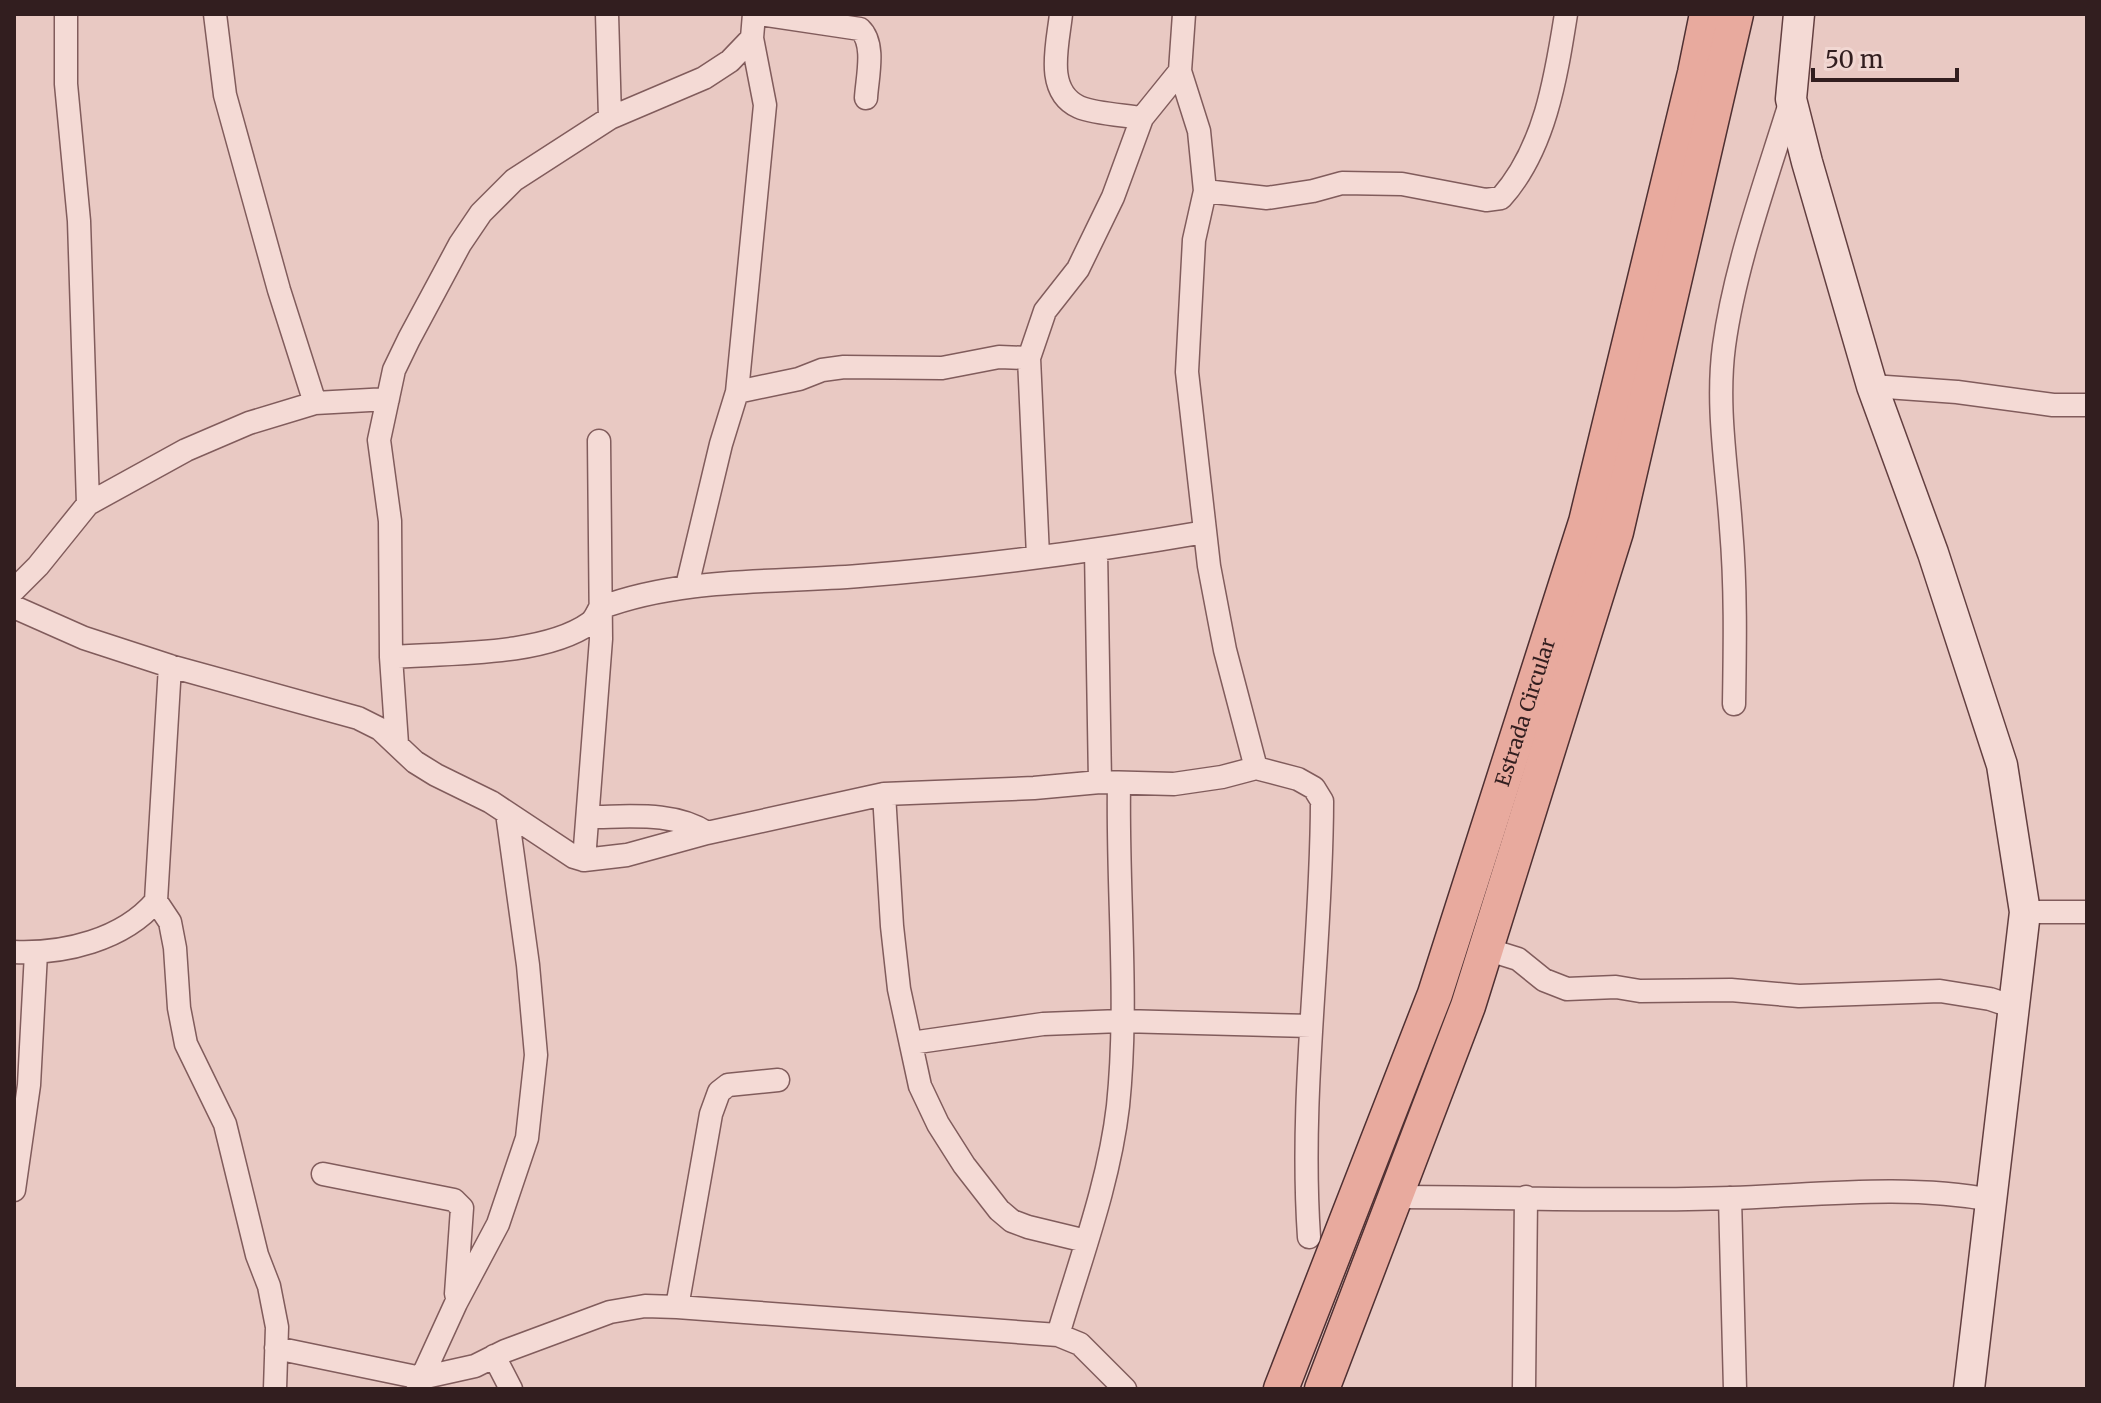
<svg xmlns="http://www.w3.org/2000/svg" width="2101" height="1403" viewBox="0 0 2101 1403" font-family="Merriweather,serif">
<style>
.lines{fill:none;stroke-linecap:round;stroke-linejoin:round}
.street-casing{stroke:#815c5c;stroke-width:25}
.secondary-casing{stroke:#633f40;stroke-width:33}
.primary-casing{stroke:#4f3032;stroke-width:37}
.street{stroke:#f4dad5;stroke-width:22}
.secondary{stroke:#f4dad5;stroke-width:30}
.primary{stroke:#e8aa9e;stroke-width:34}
.labels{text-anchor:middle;stroke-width:8;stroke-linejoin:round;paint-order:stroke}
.street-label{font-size:20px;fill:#321e1f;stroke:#f1d7d2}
</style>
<rect width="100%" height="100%" fill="#e9c9c3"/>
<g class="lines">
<g class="street-casing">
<path id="street" d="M 66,14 L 66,84 L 79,221 L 88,504
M 215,14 L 225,95 L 279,290 L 315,403
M 607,14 L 610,118
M 759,14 L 860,29 C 876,44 867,78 866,98
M 1061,14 C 1058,44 1044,91 1079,107 C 1095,114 1124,115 1142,118
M 1184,14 L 1180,71 L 1199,131 L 1205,191 L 1194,240 L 1187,372 L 1209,566 L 1225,650 L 1256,768
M 1205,191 L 1267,198 L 1313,191 L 1342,183 L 1402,184 L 1486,200 L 1501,198 C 1545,149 1556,77 1566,14
M 1872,386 L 1957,392 L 2053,405 L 2087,405
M 737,392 L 799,379 L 822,370 L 844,367 L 942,368 L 999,357 L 1029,358
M 1096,550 L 1100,782
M 1038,556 L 1029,358 L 1045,311 L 1078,269 L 1113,197 L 1142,118 L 1180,71
M 687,586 L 721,444 L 737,392 L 765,105 L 752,38 L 754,14
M 14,590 L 38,566 L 88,504 L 186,450 L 249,423 L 315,403 L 388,399
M 14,607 L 84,638 L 170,666 L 358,718 L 380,729 L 415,762 L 436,775 L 491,802 L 574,857 L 584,860 L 627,855 L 707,833 L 884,794 L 1034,788 L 1100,782 L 1174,784 L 1222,777 L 1256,768 L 1298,779 L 1314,788 L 1322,801 C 1322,946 1299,1091 1309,1237
M 391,657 C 448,653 544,656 590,623 C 595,619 597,613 600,608 C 682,577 773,583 859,576 C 975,567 1090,552 1205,532
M 170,666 L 156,901 L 170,922 L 175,948 L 179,1008 L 186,1044 L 225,1124 L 257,1255 L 269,1286 L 277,1327 L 275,1389
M 1734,704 C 1735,645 1736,586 1731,528 C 1727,467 1716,407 1724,346 C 1735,265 1767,178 1791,100
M 397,744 L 391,657 L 390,521 L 379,440 L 394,370 L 409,339 L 460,244 L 481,213 L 514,180 L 610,118 L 704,78 L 730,61 L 752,38
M 884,794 L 892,926 L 899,989 L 920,1086 L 938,1124 L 964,1165 L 999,1210 L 1012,1221 L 1028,1227 L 1086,1241
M 589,817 C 628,817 674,811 707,833
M 584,860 L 601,639 L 599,441
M 2025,912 L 2087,912
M 1486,949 L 1518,959 L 1544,980 L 1567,989 L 1616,987 L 1640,991 L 1731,990 L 1799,996 L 1940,991 L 1990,999 L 2014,1007
M 14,952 C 64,954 123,940 156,901
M 911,1043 L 1043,1024 L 1121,1021 L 1311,1026
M 323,1174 L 454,1200 L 462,1208 L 456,1294
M 14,1190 L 29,1085 L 36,953
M 1397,1197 C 1508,1197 1620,1202 1731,1198 C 1818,1195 1906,1184 1992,1200
M 1730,1198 L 1735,1389
M 677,1307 L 711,1114 L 719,1092 L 728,1085 L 778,1080
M 1058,1335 C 1080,1260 1109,1184 1118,1106 C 1129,999 1117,891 1119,784
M 276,1348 L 421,1378 L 475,1366 L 505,1351 L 610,1312 L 645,1306 L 677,1307 L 1058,1335 L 1080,1344 L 1125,1389
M 494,1356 L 511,1389
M 418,1386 L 456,1303 L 498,1224 L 527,1138 L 536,1055 L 528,965 L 507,813
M 1524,1389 L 1526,1197"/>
</g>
<g class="secondary-casing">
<path id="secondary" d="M 1799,14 L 1791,99 L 1807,162 L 1872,386 L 1933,553 L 2002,765 L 2025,912 L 1969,1389"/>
</g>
<g class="primary-casing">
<g id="primary">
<path id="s1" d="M 1281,1389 L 1435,994 L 1586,522 L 1695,73 L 1707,14"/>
<path d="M 1322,1389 L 1468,1006 L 1616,532 L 1736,14"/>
</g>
</g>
<use href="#street" class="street"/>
<use href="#secondary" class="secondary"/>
<use href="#primary" class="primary"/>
</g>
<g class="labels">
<g class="street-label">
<text dy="7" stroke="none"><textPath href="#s1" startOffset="720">Estrada Circular</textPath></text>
</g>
</g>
<rect width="2101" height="1403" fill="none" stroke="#321e1f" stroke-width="32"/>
<path d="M1813 68v12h144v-12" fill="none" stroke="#321e1f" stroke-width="4"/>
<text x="1825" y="68" font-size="24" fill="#321e1f" stroke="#f1d7d2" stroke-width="6" paint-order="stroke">50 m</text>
</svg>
